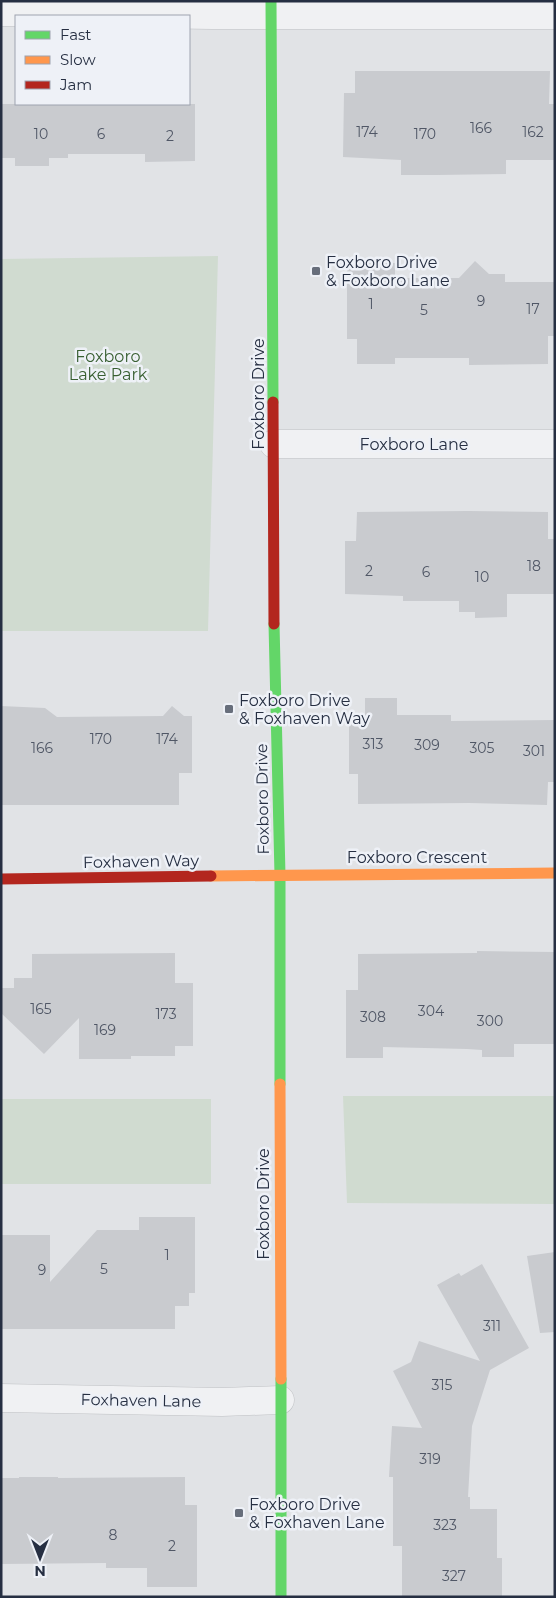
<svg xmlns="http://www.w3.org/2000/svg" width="556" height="1598" viewBox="0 0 556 1598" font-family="Montserrat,sans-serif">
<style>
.green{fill:#d0dbd0}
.building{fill:#c9cbcf}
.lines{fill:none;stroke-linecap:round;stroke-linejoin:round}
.street-casing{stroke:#bfc1c4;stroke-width:29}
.street{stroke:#f0f1f3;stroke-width:28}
.fast{stroke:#63d668;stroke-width:11}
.slow{stroke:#ff974d;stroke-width:11}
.jam{stroke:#b3261e;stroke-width:11}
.poi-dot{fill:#676e7b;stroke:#eef1f7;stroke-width:2}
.labels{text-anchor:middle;stroke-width:5;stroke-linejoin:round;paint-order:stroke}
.number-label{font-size:14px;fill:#505766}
.poi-label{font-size:16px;fill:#262f42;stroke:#eef1f7;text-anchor:start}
.park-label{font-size:16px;fill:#385f31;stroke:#eef1f7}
.street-label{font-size:16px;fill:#262f42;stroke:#eef1f7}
</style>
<rect width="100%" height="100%" fill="#e1e3e6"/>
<path class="green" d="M 218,256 L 208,631 L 1,631 L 1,259 Z
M 343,1096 L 555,1096 L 555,1204 L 347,1203 Z
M 1,1099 L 211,1099 L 211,1184 L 1,1184 Z"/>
<path class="building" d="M 355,71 L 550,71 L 549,104 L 555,104 L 555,160 L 506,160 L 506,174 L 437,175 L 401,175 L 401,160 L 343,157 L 344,93 L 355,93 Z
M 1,104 L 195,104 L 195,161 L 145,162 L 145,154 L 68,154 L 68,158 L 49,158 L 49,166 L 15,166 L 15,158 L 1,158 Z
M 475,261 L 489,274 L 505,274 L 505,282 L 555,282 L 555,336 L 548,336 L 548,364 L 469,365 L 469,358 L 395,358 L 395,364 L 357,364 L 357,339 L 347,339 L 347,269 L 363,269 L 363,263 L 395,263 L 395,278 L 459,278 Z
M 468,511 L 548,512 L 548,539 L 555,539 L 555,594 L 507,594 L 507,617 L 475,618 L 475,612 L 459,612 L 459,601 L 403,601 L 403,596 L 345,594 L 345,541 L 356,541 L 357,512 Z
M 365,698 L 397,698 L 397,715 L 451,715 L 451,721 L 555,720 L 555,782 L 548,782 L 547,805 L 469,803 L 358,804 L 358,774 L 349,774 L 349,715 L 365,715 Z
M 1,706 L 45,708 L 57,717 L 163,716 L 172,706 L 184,716 L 192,716 L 192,773 L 179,773 L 179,805 L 1,805 Z
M 477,951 L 555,952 L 555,1044 L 514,1044 L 514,1057 L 482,1057 L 482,1050 L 467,1049 L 383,1047 L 383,1058 L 346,1058 L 346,990 L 358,990 L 358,954 L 477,953 Z
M 175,953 L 175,983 L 193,983 L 193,1046 L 175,1046 L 175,1056 L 131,1056 L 131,1059 L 79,1059 L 79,1018 L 44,1054 L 1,1013 L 1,988 L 14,988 L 14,978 L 32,978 L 32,954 Z
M 139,1217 L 195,1217 L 195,1293 L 189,1293 L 189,1306 L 175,1306 L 175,1329 L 1,1329 L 1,1235 L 50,1235 L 50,1282 L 97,1230 L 139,1230 Z
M 555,1252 L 555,1332 L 540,1333 L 527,1256 Z
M 482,1264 L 529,1348 L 490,1370 L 472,1426 L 468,1497 L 470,1497 L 470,1509 L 497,1509 L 497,1558 L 502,1558 L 502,1597 L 402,1597 L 402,1546 L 393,1546 L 393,1477 L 389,1477 L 392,1426 L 422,1428 L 393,1371 L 411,1362 L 419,1341 L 480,1361 L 437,1285 L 459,1273 L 461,1276 Z
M 19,1477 L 58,1477 L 58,1478 L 185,1477 L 185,1505 L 197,1505 L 197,1587 L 147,1587 L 147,1568 L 106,1568 L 106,1563 L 1,1564 L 1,1478 L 19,1478 Z"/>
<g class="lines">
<g class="street-casing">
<path id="street" d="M 1,12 L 212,15 L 555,15
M 274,444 L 555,444
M 1,1398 L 222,1402 L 280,1400"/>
</g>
<use href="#street" class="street"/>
<path class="fast" d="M 271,1 L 273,402
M 274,624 L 280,875 L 280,1084
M 281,1379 L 281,1597"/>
<path class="slow" d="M 211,876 L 555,873
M 280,1084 L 281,1379"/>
<path class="jam" d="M 273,402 L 274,624
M 1,879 L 211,876"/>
</g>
<g class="poi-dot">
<rect x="311" y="266" width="10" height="10" rx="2.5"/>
<rect x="224" y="704" width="10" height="10" rx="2.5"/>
<rect x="234" y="1508" width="10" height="10" rx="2.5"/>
</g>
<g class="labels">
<g class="number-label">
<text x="481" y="133">166</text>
<text x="367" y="137">174</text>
<text x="533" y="137">162</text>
<text x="41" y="139">10</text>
<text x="101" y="139">6</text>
<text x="425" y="139">170</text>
<text x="170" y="141">2</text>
<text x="481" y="306">9</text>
<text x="371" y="309">1</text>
<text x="533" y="314">17</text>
<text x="424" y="315">5</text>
<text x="534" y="571">18</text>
<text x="369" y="576">2</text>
<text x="426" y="577">6</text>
<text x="482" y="582">10</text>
<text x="101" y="744">170</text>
<text x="167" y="744">174</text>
<text x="373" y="749">313</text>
<text x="427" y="750">309</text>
<text x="42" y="753">166</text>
<text x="482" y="753">305</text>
<text x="534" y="756">301</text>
<text x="41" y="1014">165</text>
<text x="431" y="1016">304</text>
<text x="166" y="1019">173</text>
<text x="373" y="1022">308</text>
<text x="490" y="1026">300</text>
<text x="105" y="1035">169</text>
<text x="167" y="1260">1</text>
<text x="104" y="1274">5</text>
<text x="42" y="1275">9</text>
<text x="492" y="1331">311</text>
<text x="442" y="1390">315</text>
<text x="430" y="1464">319</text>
<text x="445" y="1530">323</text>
<text x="113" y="1540">8</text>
<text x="172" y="1551">2</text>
<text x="454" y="1581">327</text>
</g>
<g class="poi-label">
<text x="326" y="268">Foxboro Drive<tspan x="326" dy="18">&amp; Foxboro Lane</tspan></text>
<text x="239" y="706">Foxboro Drive<tspan x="239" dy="18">&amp; Foxhaven Way</tspan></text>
<text x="249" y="1510">Foxboro Drive<tspan x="249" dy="18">&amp; Foxhaven Lane</tspan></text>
</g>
<g class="park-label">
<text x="108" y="362">Foxboro<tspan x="108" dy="18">Lake Park</tspan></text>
</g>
<g class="street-label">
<text transform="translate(258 394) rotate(-90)" y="6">Foxboro Drive</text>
<text x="414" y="450">Foxboro Lane</text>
<text transform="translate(262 799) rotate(-91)" y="6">Foxboro Drive</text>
<text x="417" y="863">Foxboro Crescent</text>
<text transform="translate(141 861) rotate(-1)" y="6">Foxhaven Way</text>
<text transform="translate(263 1204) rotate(-90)" y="6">Foxboro Drive</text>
<text transform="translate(141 1400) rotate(1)" y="6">Foxhaven Lane</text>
</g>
</g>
<rect width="556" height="1598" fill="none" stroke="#262f42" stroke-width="5"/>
<rect x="15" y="15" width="175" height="90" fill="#eef1f7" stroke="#9ea3af"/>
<rect x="25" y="31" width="25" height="8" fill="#63d668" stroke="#9ea3af"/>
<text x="60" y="40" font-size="15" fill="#262f42">Fast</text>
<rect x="25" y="56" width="25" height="8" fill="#ff974d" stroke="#9ea3af"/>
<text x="60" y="65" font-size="15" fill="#262f42">Slow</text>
<rect x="25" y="81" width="25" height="8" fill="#b3261e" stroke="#9ea3af"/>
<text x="60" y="90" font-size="15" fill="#262f42">Jam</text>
<g transform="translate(40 1558) rotate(180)" stroke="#eef1f7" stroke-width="4" paint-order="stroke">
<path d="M0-4L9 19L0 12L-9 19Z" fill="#262f42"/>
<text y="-8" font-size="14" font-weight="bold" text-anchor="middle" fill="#262f42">N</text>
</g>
</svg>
